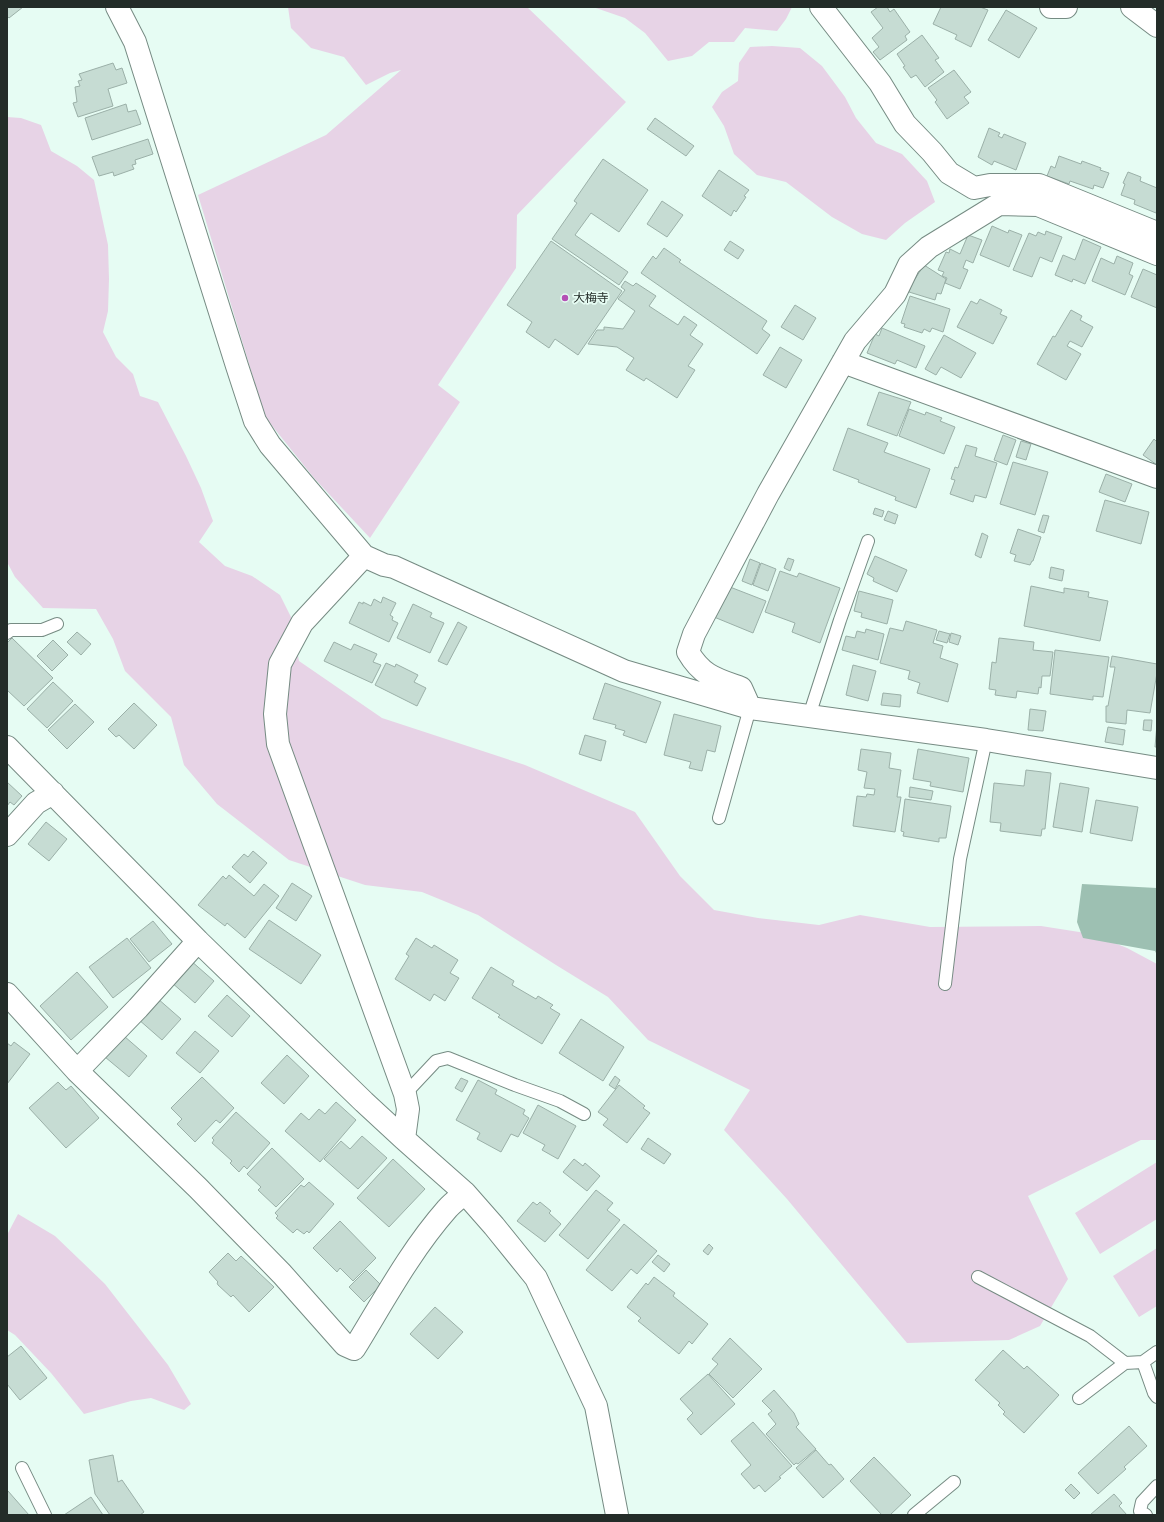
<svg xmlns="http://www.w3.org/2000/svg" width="1164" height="1522" viewBox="0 0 1164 1522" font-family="Mulish,'Noto Sans JP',sans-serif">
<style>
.green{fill:#e7d3e6}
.water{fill:#9dc0b2}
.building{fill:#c6dcd3;stroke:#9bb0a8}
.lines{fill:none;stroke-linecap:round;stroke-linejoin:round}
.lane-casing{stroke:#768b83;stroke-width:14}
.street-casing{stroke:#768b83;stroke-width:24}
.lane{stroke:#fff;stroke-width:12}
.street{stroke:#fff;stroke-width:22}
.poi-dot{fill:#b450b5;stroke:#e6fcf3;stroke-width:1.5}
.labels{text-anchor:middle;stroke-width:3.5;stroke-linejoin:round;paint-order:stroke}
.poi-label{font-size:12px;fill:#232c28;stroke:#e6fcf3;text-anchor:start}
</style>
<rect width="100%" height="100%" fill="#e6fcf3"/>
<path class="green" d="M 288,7 L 527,7 L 626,102 L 517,215 L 516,268 L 438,385 L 460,402 L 370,538 L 314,478 L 265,417 L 198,195 L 326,135 L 401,70 L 390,73 L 366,85 L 344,57 L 311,48 L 291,28 Z
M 593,7 L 792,7 L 786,19 L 777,31 L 745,28 L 734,42 L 709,42 L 692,56 L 668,61 L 645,33 L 625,18 Z
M 772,46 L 800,48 L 822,66 L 845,97 L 856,118 L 876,143 L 902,154 L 927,181 L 935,202 L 905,223 L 886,240 L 862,234 L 832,217 L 786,182 L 757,175 L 734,154 L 724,126 L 712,107 L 722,92 L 738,81 L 739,63 L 750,47 Z
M 7,117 L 21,118 L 41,125 L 51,151 L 77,166 L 94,180 L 108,245 L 109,279 L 108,311 L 103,332 L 116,357 L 133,374 L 140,396 L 158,402 L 186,456 L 201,488 L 213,521 L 199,542 L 225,566 L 252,576 L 280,595 L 291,617 L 299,661 L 382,718 L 525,765 L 635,812 L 680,876 L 714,910 L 758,918 L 819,925 L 860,915 L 930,927 L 1041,926 L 1092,934 L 1127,948 L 1157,964 L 1157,1140 L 1141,1140 L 1028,1196 L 1068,1279 L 1040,1326 L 1009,1340 L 907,1343 L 787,1199 L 724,1130 L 750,1090 L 648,1040 L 608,997 L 556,965 L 478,915 L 422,892 L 365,885 L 289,860 L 217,804 L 184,765 L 171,717 L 125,671 L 113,639 L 96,609 L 43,608 L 15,577 L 7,562 Z
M 1157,1162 L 1157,1219 L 1100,1254 L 1075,1213 Z
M 18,1214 L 55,1236 L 105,1284 L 168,1365 L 191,1404 L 184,1410 L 151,1398 L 131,1401 L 84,1414 L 51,1373 L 15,1335 L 7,1330 L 7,1235 Z
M 1157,1248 L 1157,1306 L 1139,1317 L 1113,1276 Z"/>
<path class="water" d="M 1082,884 L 1157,888 L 1157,955 L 1155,951 L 1083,938 L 1077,922 Z"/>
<path class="building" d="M 7,7 L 23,7 L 9,18 L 7,16 Z
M 878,7 L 887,7 L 890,12 L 894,9 L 910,32 L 905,36 L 907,40 L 880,60 L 873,52 L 879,47 L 872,38 L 883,28 L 871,12 Z
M 941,7 L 980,7 L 988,10 L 971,47 L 955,39 L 957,35 L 933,24 Z
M 1006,10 L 1037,28 L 1019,58 L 988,40 Z
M 922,35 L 939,58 L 935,60 L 944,72 L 925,87 L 916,75 L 911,78 L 903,67 L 905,66 L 897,54 Z
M 113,63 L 116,70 L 122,68 L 127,83 L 108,89 L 113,106 L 78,117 L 73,103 L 77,102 L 75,87 L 80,86 L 78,81 L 82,80 L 79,74 Z
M 954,70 L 971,92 L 964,97 L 969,103 L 947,119 L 935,102 L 937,100 L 928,88 Z
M 126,104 L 128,112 L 136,110 L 141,124 L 92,140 L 85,118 Z
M 655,118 L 694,146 L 686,156 L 647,129 Z
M 989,128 L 1000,133 L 998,136 L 1002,138 L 1004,134 L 1026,143 L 1016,170 L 994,161 L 992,165 L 978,157 Z
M 148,139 L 153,154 L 135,160 L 136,164 L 132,165 L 134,169 L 114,176 L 113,172 L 99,176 L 92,157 Z
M 1059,156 L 1081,164 L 1082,161 L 1101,168 L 1100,170 L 1109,173 L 1103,188 L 1094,185 L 1093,189 L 1070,181 L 1069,184 L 1047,176 L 1051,166 L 1055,168 Z
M 603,159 L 648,190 L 619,232 L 591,213 L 575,235 L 628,272 L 619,285 L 552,239 L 577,203 L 574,201 Z
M 719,170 L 749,190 L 744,196 L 746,197 L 736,212 L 734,210 L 731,216 L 702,196 Z
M 1128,172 L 1141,177 L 1140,181 L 1157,188 L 1157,209 L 1156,213 L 1134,204 L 1135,200 L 1121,195 L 1125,184 L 1123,183 Z
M 662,201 L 683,215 L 667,237 L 647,224 Z
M 992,226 L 1008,233 L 1009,230 L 1022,235 L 1009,267 L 980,255 Z
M 1046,231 L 1062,237 L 1052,262 L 1040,257 L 1032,277 L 1013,270 L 1029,233 L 1036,236 L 1038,232 L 1045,235 Z
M 968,235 L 982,240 L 973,263 L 966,260 L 963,268 L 968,270 L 960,289 L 945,283 L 947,278 L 942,276 L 944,272 L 938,270 L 946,252 L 949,253 L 950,249 L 960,254 Z
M 1083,239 L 1101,247 L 1085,284 L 1073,279 L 1072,282 L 1055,275 L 1063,255 L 1075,260 Z
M 551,241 L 622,291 L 578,355 L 555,339 L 549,348 L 526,332 L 532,322 L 507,305 Z
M 730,241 L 744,250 L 738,259 L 724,250 Z
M 664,248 L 681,260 L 679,262 L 767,321 L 762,329 L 770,335 L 757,354 L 641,273 L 653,256 L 656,259 Z
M 1117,256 L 1133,263 L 1129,274 L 1133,276 L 1125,295 L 1092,281 L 1101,258 L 1114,264 Z
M 924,265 L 946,279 L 941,294 L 937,293 L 935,300 L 909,292 L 911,285 Z
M 1143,269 L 1157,275 L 1157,308 L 1131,297 Z
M 625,281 L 633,286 L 636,283 L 656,296 L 649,306 L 678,325 L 684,316 L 697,325 L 690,335 L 703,344 L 688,366 L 695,370 L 677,398 L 646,378 L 644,381 L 626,370 L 634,358 L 617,347 L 588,344 L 597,330 L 604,330 L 604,327 L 623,329 L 635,311 L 618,299 L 625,290 L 621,287 Z
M 910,296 L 950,309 L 943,332 L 932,328 L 930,332 L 924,329 L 922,333 L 904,327 L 905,324 L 901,323 Z
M 980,299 L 1002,310 L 1000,314 L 1007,317 L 993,344 L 957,327 L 971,301 L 977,304 Z
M 795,305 L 816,318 L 803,340 L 781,327 Z
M 1071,310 L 1082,316 L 1080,320 L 1093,327 L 1082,347 L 1070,341 L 1067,346 L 1081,354 L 1066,380 L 1037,364 L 1053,336 L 1055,337 Z
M 882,328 L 925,346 L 916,368 L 897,360 L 895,364 L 867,353 L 875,334 L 879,336 Z
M 944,335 L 976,353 L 961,378 L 941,367 L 936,375 L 925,369 Z
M 780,347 L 802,360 L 786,388 L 763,375 Z
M 879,392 L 911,402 L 897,436 L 867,425 Z
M 909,409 L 925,415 L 926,412 L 942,418 L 940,421 L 955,427 L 944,454 L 899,436 Z
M 848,428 L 888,443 L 884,452 L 930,469 L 916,508 L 895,500 L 896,497 L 858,482 L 859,480 L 833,470 Z
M 1003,435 L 1016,440 L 1007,465 L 994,460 Z
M 1154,439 L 1157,442 L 1157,465 L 1143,455 Z
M 1021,441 L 1031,444 L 1026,460 L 1016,457 Z
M 966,445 L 977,448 L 975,456 L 997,463 L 986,498 L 975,495 L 973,502 L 950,494 L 955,480 L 951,479 L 955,467 L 958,468 Z
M 1013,462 L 1048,472 L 1035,515 L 1000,504 Z
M 1106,474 L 1132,484 L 1125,502 L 1099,492 Z
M 1105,500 L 1149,512 L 1141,544 L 1096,531 Z
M 875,508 L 884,511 L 882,517 L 873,514 Z
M 888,511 L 898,515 L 895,524 L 884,520 Z
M 1043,515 L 1049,516 L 1044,533 L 1038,531 Z
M 1018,529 L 1041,537 L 1033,561 L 1032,561 L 1030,565 L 1014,561 L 1016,555 L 1010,553 Z
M 982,533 L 988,536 L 981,558 L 975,555 Z
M 875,556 L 907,570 L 897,592 L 873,581 L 874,578 L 867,574 Z
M 788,558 L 794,560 L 790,571 L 784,568 Z
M 750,559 L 760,563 L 752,585 L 742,581 Z
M 761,563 L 776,569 L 768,591 L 753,585 Z
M 1051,567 L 1064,570 L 1062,581 L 1049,578 Z
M 780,571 L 797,577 L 799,573 L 840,588 L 820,643 L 792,632 L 795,623 L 765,612 Z
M 1031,586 L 1064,593 L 1064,588 L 1089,592 L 1088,597 L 1108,601 L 1100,641 L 1024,626 Z
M 730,587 L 766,601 L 753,633 L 714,617 L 722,599 L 725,600 Z
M 859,591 L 893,600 L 887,624 L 861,617 L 862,613 L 854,611 Z
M 383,597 L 396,603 L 390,615 L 393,617 L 392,620 L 398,623 L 389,642 L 349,623 L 359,602 L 363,604 L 363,602 L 371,606 L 374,599 L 381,603 Z
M 413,604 L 432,613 L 430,617 L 444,623 L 430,653 L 397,638 Z
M 906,621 L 937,630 L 933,643 L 943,646 L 940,658 L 958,664 L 948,702 L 917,693 L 920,683 L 908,679 L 910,671 L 880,663 L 890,628 L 903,631 Z
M 458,622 L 467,627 L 447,665 L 438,661 Z
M 866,629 L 884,634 L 878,660 L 842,650 L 846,636 L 855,638 L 857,631 L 865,633 Z
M 939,631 L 950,634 L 947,643 L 936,640 Z
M 77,632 L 91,644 L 81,655 L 67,642 Z
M 951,633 L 961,636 L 958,645 L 949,642 Z
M 12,638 L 53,678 L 24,706 L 7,690 L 7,643 Z
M 999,638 L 1034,642 L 1033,650 L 1053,652 L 1050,676 L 1042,676 L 1041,688 L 1039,687 L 1038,694 L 1017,691 L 1016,698 L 995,695 L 996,690 L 989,689 L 992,662 L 996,663 Z
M 53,640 L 68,655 L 52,671 L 37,656 Z
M 334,642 L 351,650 L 354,644 L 377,654 L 373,662 L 381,665 L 372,683 L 324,661 Z
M 1055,650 L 1109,657 L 1103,697 L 1093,696 L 1093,700 L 1050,694 Z
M 1112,656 L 1157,664 L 1157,673 L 1150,713 L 1127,710 L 1126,724 L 1106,722 L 1106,706 L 1108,706 L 1115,667 L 1110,667 Z
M 386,663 L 395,667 L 396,664 L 418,675 L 414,682 L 426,688 L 417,706 L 375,685 Z
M 853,665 L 876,671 L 868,701 L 846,695 Z
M 53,682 L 73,701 L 47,728 L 27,709 Z
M 605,683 L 661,702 L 646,743 L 623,735 L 625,731 L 615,728 L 616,725 L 593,719 Z
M 883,693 L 901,695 L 900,707 L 881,705 Z
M 134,703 L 157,725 L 134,749 L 119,735 L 116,737 L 108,729 Z
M 75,704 L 94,722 L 67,749 L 48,730 Z
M 1030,709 L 1046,711 L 1043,731 L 1028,730 Z
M 674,714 L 721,726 L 715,752 L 707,750 L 702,771 L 689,768 L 691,762 L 664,755 Z
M 1144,720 L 1152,720 L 1151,731 L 1143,730 Z
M 1157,724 L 1157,747 L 1155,747 Z
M 1108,727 L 1125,730 L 1123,745 L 1105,742 Z
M 585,735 L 606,741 L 601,761 L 579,754 Z
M 861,749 L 891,753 L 889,768 L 901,770 L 897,797 L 901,797 L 895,832 L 853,826 L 857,796 L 866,797 L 867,794 L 874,795 L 875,789 L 864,788 L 867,772 L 858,770 Z
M 918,749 L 969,758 L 963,792 L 930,786 L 931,782 L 913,779 Z
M 1026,770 L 1051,773 L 1045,829 L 1042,829 L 1041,836 L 1000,831 L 1001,823 L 990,822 L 994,783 L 1024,786 Z
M 7,782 L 22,796 L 14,805 L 10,802 L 7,806 Z
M 1060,783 L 1089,788 L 1082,832 L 1053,827 Z
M 910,787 L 933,791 L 931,800 L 909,797 Z
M 905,799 L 951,806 L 946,838 L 939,838 L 939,842 L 903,836 L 904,832 L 901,831 Z
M 1096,800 L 1138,807 L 1132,841 L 1090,833 Z
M 46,822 L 67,839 L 49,861 L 28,844 Z
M 253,851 L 267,863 L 250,883 L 232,867 L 244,854 L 248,857 Z
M 229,875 L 254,896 L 264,884 L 279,896 L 245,938 L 227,923 L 225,926 L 198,905 L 223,876 L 226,879 Z
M 292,883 L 312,896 L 296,921 L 276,908 Z
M 269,920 L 321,955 L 301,984 L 249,949 Z
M 153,921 L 172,944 L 149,962 L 130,939 Z
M 127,938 L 151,968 L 113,998 L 89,967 Z
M 416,938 L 432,948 L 434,945 L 458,960 L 450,973 L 459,978 L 445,1001 L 434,994 L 430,1001 L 395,979 L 409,956 L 406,954 Z
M 190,960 L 214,981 L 195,1003 L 171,982 Z
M 491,967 L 514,981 L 512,985 L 536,999 L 538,996 L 553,1005 L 550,1008 L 560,1014 L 542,1044 L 498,1017 L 500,1015 L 472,998 Z
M 77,972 L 108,1007 L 71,1040 L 40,1006 Z
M 227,995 L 250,1016 L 232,1037 L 208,1016 Z
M 157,998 L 181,1019 L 162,1040 L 138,1019 Z
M 581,1019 L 624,1047 L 603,1081 L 559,1053 Z
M 195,1031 L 219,1051 L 200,1073 L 176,1053 Z
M 124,1036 L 147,1056 L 129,1077 L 105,1057 Z
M 14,1042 L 30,1054 L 7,1084 L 7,1043 L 11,1046 Z
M 287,1055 L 309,1076 L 284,1104 L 261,1083 Z
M 615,1076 L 620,1080 L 615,1089 L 609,1085 Z
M 202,1077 L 234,1108 L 220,1123 L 216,1120 L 195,1142 L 177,1124 L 182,1119 L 171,1108 Z
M 461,1078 L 468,1081 L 462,1092 L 455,1088 Z
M 478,1080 L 497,1090 L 495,1094 L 525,1110 L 523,1114 L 529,1118 L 518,1137 L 511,1134 L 501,1152 L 477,1139 L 480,1133 L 456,1120 Z
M 58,1082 L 66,1090 L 71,1086 L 99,1118 L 66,1148 L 29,1108 Z
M 619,1085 L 645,1106 L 643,1108 L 650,1113 L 627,1143 L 603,1125 L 608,1119 L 598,1112 Z
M 336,1102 L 356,1120 L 320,1162 L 285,1131 L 301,1113 L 309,1120 L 319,1109 L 325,1114 Z
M 538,1105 L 576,1126 L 558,1159 L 542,1150 L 545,1145 L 523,1133 Z
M 236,1112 L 270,1143 L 247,1169 L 244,1166 L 239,1172 L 230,1163 L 232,1161 L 212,1143 L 214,1140 L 212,1138 Z
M 362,1136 L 387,1158 L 358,1189 L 324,1159 L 341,1141 L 350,1149 Z
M 648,1138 L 671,1154 L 664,1164 L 641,1149 Z
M 272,1148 L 304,1179 L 276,1207 L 258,1190 L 261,1187 L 247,1174 Z
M 393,1159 L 425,1189 L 389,1227 L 357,1198 Z
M 574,1159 L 583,1166 L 585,1163 L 600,1176 L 587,1191 L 563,1172 Z
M 309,1182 L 334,1204 L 309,1233 L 307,1231 L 304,1234 L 297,1229 L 293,1233 L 276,1218 L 278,1216 L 275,1213 L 301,1185 L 304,1187 Z
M 596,1190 L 613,1203 L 607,1210 L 620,1220 L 588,1259 L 559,1235 Z
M 533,1202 L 537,1205 L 540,1202 L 551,1211 L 549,1213 L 561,1224 L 545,1242 L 517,1221 Z
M 340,1221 L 376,1258 L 353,1281 L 340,1268 L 337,1272 L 313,1248 Z
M 624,1224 L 657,1251 L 637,1274 L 631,1269 L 612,1291 L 586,1270 Z
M 709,1244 L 713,1248 L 708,1255 L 703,1251 Z
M 228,1253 L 236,1261 L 241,1256 L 274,1287 L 249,1312 L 233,1295 L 231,1297 L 218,1285 L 217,1283 L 218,1282 L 209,1272 Z
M 658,1255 L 670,1264 L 664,1272 L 652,1262 Z
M 366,1270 L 381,1285 L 364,1302 L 349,1287 Z
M 654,1277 L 675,1293 L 673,1296 L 708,1324 L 692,1344 L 689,1341 L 679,1354 L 638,1321 L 641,1318 L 627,1307 L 646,1283 L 648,1285 Z
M 435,1307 L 463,1332 L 438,1359 L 410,1334 Z
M 730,1338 L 762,1369 L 733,1398 L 709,1374 L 718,1364 L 712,1359 Z
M 21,1346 L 47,1378 L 20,1400 L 7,1384 L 7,1357 Z
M 1003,1350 L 1024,1369 L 1027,1366 L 1059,1395 L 1024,1433 L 1003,1414 L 1005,1412 L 998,1405 L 1000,1403 L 975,1380 Z
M 708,1374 L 735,1404 L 701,1435 L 687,1419 L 693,1413 L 680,1399 Z
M 774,1390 L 794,1413 L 799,1424 L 796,1427 L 816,1449 L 798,1464 L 796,1463 L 794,1465 L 766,1434 L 776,1424 L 768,1414 L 772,1411 L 762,1401 Z
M 753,1422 L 792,1466 L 779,1477 L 781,1478 L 765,1492 L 759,1485 L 754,1489 L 741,1474 L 751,1465 L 731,1441 Z
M 1129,1426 L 1147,1446 L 1124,1467 L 1126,1469 L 1098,1494 L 1078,1473 Z
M 816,1450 L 829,1465 L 831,1464 L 844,1479 L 823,1498 L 796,1468 Z
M 113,1455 L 118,1482 L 122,1480 L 144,1512 L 140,1515 L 110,1515 L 95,1494 L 89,1460 Z
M 874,1457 L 911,1495 L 890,1515 L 882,1515 L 850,1481 Z
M 1071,1484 L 1080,1493 L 1074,1499 L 1065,1490 Z
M 7,1491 L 8,1491 L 29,1515 L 7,1515 Z
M 1114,1494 L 1122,1503 L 1119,1506 L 1127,1515 L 1090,1515 Z
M 91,1497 L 103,1515 L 64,1515 Z"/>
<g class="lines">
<g class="lane-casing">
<path id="lane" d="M 7,633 L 11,630 L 42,630 L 57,624
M 809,716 L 840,620 L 868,541
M 719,818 L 750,708
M 945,984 L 960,859 L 986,740
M 405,1094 L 436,1061 L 448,1058 L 515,1085 L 560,1101 L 584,1114
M 978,1277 L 1090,1336 L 1125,1363 L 1143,1362 L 1154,1393 L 1157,1397
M 1143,1362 L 1157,1352
M 1079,1398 L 1125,1363
M 22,1468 L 45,1515
M 914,1515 L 954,1482
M 1146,1515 L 1140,1511 L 1142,1502 L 1157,1486"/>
</g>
<g class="street-casing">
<path id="street" d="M 117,7 L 135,42 L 237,366 L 255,421 L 270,445 L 364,556 L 384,565 L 394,567 L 624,671 L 750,708 L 986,740 L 1157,768
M 821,7 L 880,83 L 905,124 L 932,152 L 949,173 L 974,188 L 990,185 L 1039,185 L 1157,233
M 1051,7 L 1066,7
M 1132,7 L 1157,26
M 843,362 L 1157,477
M 364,556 L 302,623 L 280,664 L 275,714 L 278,744 L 405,1094 L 408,1109 L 404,1139
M 750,708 L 741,688 C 716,679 702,676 688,652 L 694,634 L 768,494 L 855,341 L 895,294 L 909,265 L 929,247 L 999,204 L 1038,205 L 1157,254
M 7,747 L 198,941 L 364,1102 L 404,1139 L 465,1193 L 494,1226 L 536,1278 L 596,1406 L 617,1515
M 7,835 L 36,803 L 53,793
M 7,994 L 77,1071 L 138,1008 L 198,941
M 77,1071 L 198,1188 L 282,1274 L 345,1345 L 354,1349 C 383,1302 410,1251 447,1209 C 452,1203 459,1198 465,1193"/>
</g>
<use href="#lane" class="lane"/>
<use href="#street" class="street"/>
</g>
<circle class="poi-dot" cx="565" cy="298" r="4"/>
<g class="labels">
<g class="poi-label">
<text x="573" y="302">大梅寺</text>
</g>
</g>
<rect width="1164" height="1522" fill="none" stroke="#232c28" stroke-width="16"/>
</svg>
